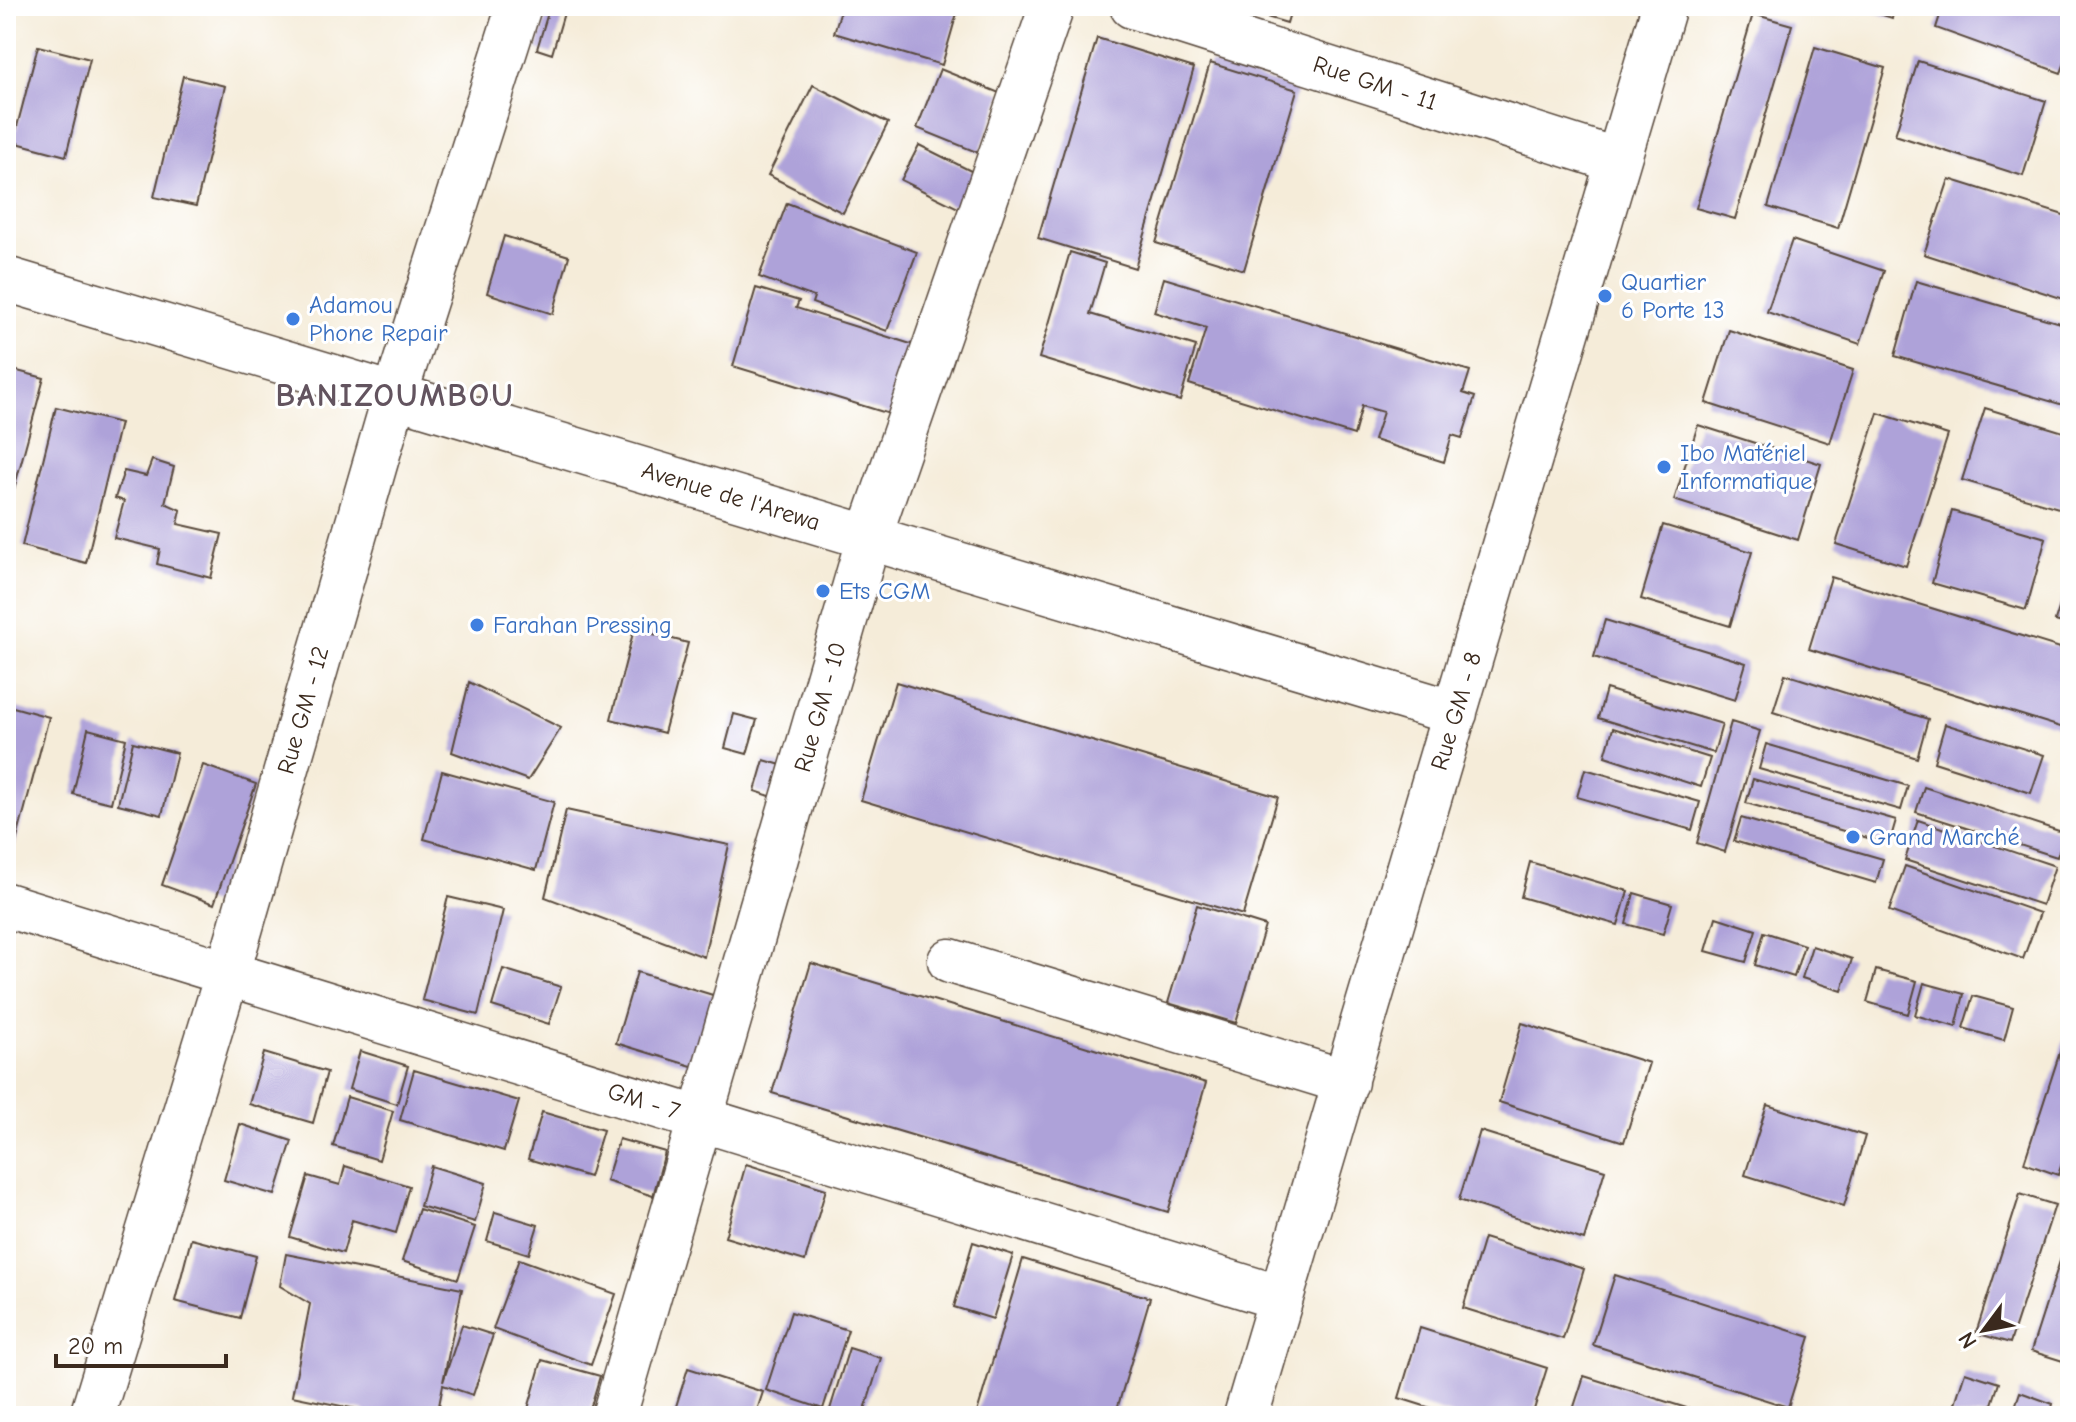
<svg xmlns="http://www.w3.org/2000/svg" width="2076" height="1422" viewBox="0 0 2076 1422" font-family="'Comic Neue',sans-serif">
<style>
.building{fill:#aea2d9}
.lines{fill:none;stroke-linecap:round;stroke-linejoin:round}
.minor-casing{stroke:#57473a;stroke-width:47}
.minor{stroke:#fff;stroke-width:44}
.shop-dot{fill:#3f7fe0;stroke:#fff;stroke-width:3}
.labels{text-anchor:middle;stroke-width:6;stroke-linejoin:round;paint-order:stroke}
.street-label{font-size:24px;fill:#3b2a1e;stroke:#fff}
.shop-label{font-size:24px;fill:#366cbe;stroke:#fff;text-anchor:start}
.district-label{font-size:32px;font-weight:bold;letter-spacing:2px;fill:#63545f;stroke:#fff}
</style>
<rect width="100%" height="100%" fill="#fff"/>
<filter id="ink" filterUnits="userSpaceOnUse"><feTurbulence type="fractalNoise" baseFrequency=".0125" numOctaves="2"/><feDisplacementMap in="SourceGraphic" scale="16" xChannelSelector="R" yChannelSelector="G"/><feConvolveMatrix kernelMatrix="1 2 1 2 8 2 1 2 1" color-interpolation-filters="sRGB"/></filter>
<filter id="wash" filterUnits="userSpaceOnUse"><feTurbulence type="fractalNoise" baseFrequency=".006" numOctaves="4" result="noise"/><feDisplacementMap in="SourceGraphic" scale="32" xChannelSelector="R" yChannelSelector="G"/><feGaussianBlur stdDeviation="1.8" result="paint"/><feColorMatrix in="noise" values="0 0 0 0 0 0 0 0 0 0 0 0 0 0 0 0 0 1.4 0 .05"/><feComposite in="paint" operator="in"/></filter>
<g filter="url(#wash)">
<rect width="100%" height="100%" fill="#f5ecd9"/>
<g id="blocks">
<path class="building" d="M 550,6 L 566,6 L 552,54 L 537,49 Z
M 842,6 L 874,7 L 959,6 L 942,65 L 834,33 Z
M 1255,6 L 1292,6 L 1287,23 L 1253,13 Z
M 1358,6 L 1378,6 L 1376,13 Z
M 1855,6 L 1896,6 L 1892,18 Z
M 1943,6 L 2070,6 L 2070,49 L 2061,73 L 1936,28 Z
M 1753,14 L 1792,25 L 1735,219 L 1696,208 Z
M 1097,38 L 1194,68 L 1135,268 L 1038,238 Z
M 38,46 L 90,59 L 66,156 L 13,142 Z
M 1815,47 L 1885,68 L 1838,228 L 1768,207 Z
M 1918,61 L 2046,101 L 2023,176 L 1895,135 Z
M 1210,63 L 1297,90 L 1244,270 L 1156,243 Z
M 940,69 L 1002,94 L 979,153 L 917,128 Z
M 183,76 L 225,86 L 196,206 L 154,197 Z
M 813,85 L 888,123 L 843,213 L 768,175 Z
M 919,145 L 977,174 L 960,209 L 901,180 Z
M 1949,179 L 2070,217 L 2070,301 L 1924,254 Z
M 787,203 L 917,252 L 887,331 L 812,303 L 814,297 L 759,277 Z
M 504,236 L 569,256 L 553,314 L 487,293 Z
M 1792,240 L 1884,271 L 1860,344 L 1767,312 Z
M 1070,252 L 1105,263 L 1090,314 L 1196,346 L 1180,401 L 1039,358 Z
M 1164,278 L 1470,371 L 1463,393 L 1475,397 L 1462,438 L 1452,435 L 1444,462 L 1374,440 L 1383,412 L 1362,406 L 1354,435 L 1189,384 L 1206,328 L 1154,312 Z
M 1916,281 L 2070,326 L 2070,407 L 1895,356 Z
M 756,288 L 799,301 L 796,308 L 914,345 L 893,415 L 733,366 Z
M 1729,330 L 1853,370 L 1830,443 L 1706,403 Z
M 6,368 L 44,378 L 7,515 L 6,515 Z
M 56,407 L 120,423 L 86,563 L 22,546 Z
M 1985,408 L 2070,434 L 2070,481 L 2062,509 L 1962,480 Z
M 1878,413 L 1948,435 L 1906,566 L 1836,544 Z
M 1698,425 L 1821,464 L 1798,540 L 1674,500 Z
M 152,460 L 174,467 L 165,503 L 181,510 L 178,524 L 222,534 L 211,578 L 157,564 L 160,549 L 114,538 L 124,501 L 115,498 L 124,471 L 146,476 Z
M 1952,511 L 2046,538 L 2026,610 L 1932,583 Z
M 1663,525 L 1752,552 L 1730,626 L 1641,599 Z
M 2070,573 L 2070,625 L 2055,621 Z
M 1831,577 L 2070,651 L 2070,730 L 1809,649 Z
M 1605,620 L 1746,663 L 1735,700 L 1594,657 Z
M 634,629 L 688,643 L 664,733 L 611,719 Z
M 1785,674 L 1928,719 L 1917,758 L 1773,712 Z
M 469,682 L 561,728 L 528,780 L 452,752 Z
M 896,682 L 1278,797 L 1243,915 L 861,800 Z
M 1606,689 L 1722,724 L 1714,753 L 1598,718 Z
M 6,705 L 49,717 L 15,846 L 6,844 Z
M 734,714 L 757,720 L 747,754 L 725,748 Z
M 1731,722 L 1760,731 L 1725,852 L 1697,843 Z
M 1945,724 L 2044,755 L 2031,793 L 1934,762 Z
M 1613,728 L 1710,758 L 1701,787 L 1605,756 Z
M 88,729 L 126,739 L 111,803 L 73,794 Z
M 133,742 L 177,753 L 162,815 L 118,804 Z
M 1766,744 L 1908,786 L 1901,810 L 1759,769 Z
M 764,760 L 795,769 L 785,801 L 755,791 Z
M 203,765 L 256,784 L 214,904 L 162,885 Z
M 1585,769 L 1700,802 L 1692,830 L 1577,797 Z
M 442,771 L 554,802 L 536,870 L 424,839 Z
M 1753,779 L 1896,820 L 1889,844 L 1746,803 Z
M 1924,787 L 2065,833 L 2057,857 L 1916,812 Z
M 566,810 L 729,845 L 704,957 L 545,897 Z
M 1741,818 L 1883,859 L 1876,883 L 1734,841 Z
M 1918,820 L 2055,866 L 2042,905 L 1905,860 Z
M 1530,862 L 1628,891 L 1618,925 L 1521,897 Z
M 1905,866 L 2040,913 L 2023,959 L 1889,911 Z
M 1634,893 L 1672,904 L 1663,934 L 1626,924 Z
M 448,897 L 503,910 L 478,1015 L 422,1000 Z
M 1197,905 L 1265,926 L 1236,1023 L 1168,1003 Z
M 1716,917 L 1756,930 L 1746,962 L 1706,951 Z
M 1764,932 L 1804,945 L 1794,977 L 1755,965 Z
M 1812,946 L 1852,959 L 1842,991 L 1802,978 Z
M 811,963 L 1206,1083 L 1168,1212 L 772,1093 Z
M 503,969 L 561,987 L 549,1024 L 492,1006 Z
M 1876,970 L 1917,981 L 1908,1014 L 1867,1002 Z
M 637,972 L 716,996 L 695,1067 L 616,1043 Z
M 1924,983 L 1964,994 L 1956,1027 L 1915,1015 Z
M 1973,996 L 2013,1007 L 2004,1040 L 1963,1028 Z
M 1522,1023 L 1649,1063 L 1624,1142 L 1499,1102 Z
M 2069,1024 L 2070,1139 L 2058,1175 L 2024,1163 Z
M 360,1051 L 408,1066 L 397,1104 L 349,1089 Z
M 264,1053 L 327,1072 L 313,1123 L 249,1104 Z
M 414,1070 L 519,1101 L 504,1151 L 400,1120 Z
M 347,1097 L 393,1111 L 379,1160 L 333,1146 Z
M 1767,1105 L 1865,1136 L 1844,1206 L 1745,1175 Z
M 542,1112 L 603,1130 L 589,1177 L 528,1159 Z
M 240,1124 L 292,1141 L 275,1195 L 224,1180 Z
M 1480,1131 L 1605,1170 L 1584,1240 L 1459,1200 Z
M 619,1139 L 665,1152 L 653,1196 L 606,1181 Z
M 746,1164 L 826,1189 L 805,1261 L 725,1237 Z
M 345,1166 L 409,1186 L 396,1233 L 352,1220 L 343,1253 L 290,1237 L 308,1176 L 340,1185 Z
M 431,1166 L 486,1183 L 475,1222 L 420,1206 Z
M 2020,1194 L 2055,1205 L 2010,1343 L 1976,1333 Z
M 419,1209 L 475,1227 L 458,1279 L 402,1261 Z
M 495,1212 L 538,1225 L 529,1254 L 487,1241 Z
M 2069,1233 L 2070,1348 L 2066,1362 L 2031,1351 Z
M 1484,1238 L 1584,1269 L 1563,1339 L 1463,1308 Z
M 191,1239 L 256,1256 L 240,1318 L 175,1301 Z
M 973,1242 L 1013,1255 L 993,1319 L 954,1307 Z
M 286,1254 L 462,1289 L 443,1382 L 462,1325 L 493,1335 L 473,1395 L 443,1385 L 437,1416 L 374,1412 L 381,1416 L 365,1416 L 366,1411 L 292,1396 L 310,1304 L 280,1286 Z
M 519,1259 L 616,1294 L 591,1365 L 493,1329 Z
M 1023,1259 L 1150,1298 L 1115,1416 L 976,1416 Z
M 1615,1275 L 1810,1337 L 1788,1407 L 1593,1345 Z
M 791,1312 L 848,1330 L 823,1409 L 766,1390 Z
M 1420,1328 L 1547,1368 L 1532,1416 L 1456,1416 L 1399,1398 Z
M 849,1348 L 881,1358 L 863,1416 L 828,1416 Z
M 542,1360 L 600,1376 L 588,1416 L 526,1416 Z
M 688,1368 L 763,1392 L 755,1416 L 673,1416 Z
M 1965,1372 L 1999,1383 L 1988,1416 L 1951,1416 Z
M 1584,1376 L 1709,1415 L 1709,1416 L 1571,1416 Z
M 2020,1392 L 2053,1404 L 2050,1416 L 2012,1416 Z"/>
</g>
</g>
<g filter="url(#ink)">
<use href="#blocks" fill-opacity="0" stroke="#57473a" stroke-width="2"/>
<g class="lines">
<g class="minor-casing">
<path id="minor" d="M 1132,6 L 1618,161
M 6,279 L 1455,713
M 6,905 L 1281,1298
M 950,961 L 1346,1082
M 92,1416 L 227,975 L 395,395 L 519,6
M 614,1416 L 869,537 L 1052,6
M 1246,1416 L 1664,6"/>
</g>
<use href="#minor" class="minor"/>
</g>
</g>
<g class="shop-dot">
<circle cx="1605" cy="296" r="8"/>
<circle cx="293" cy="319" r="8"/>
<circle cx="1664" cy="467" r="8"/>
<circle cx="823" cy="591" r="8"/>
<circle cx="477" cy="625" r="8"/>
<circle cx="1853" cy="837" r="8"/>
</g>
<g class="labels">
<g class="street-label">
<text transform="translate(1375 83) rotate(18)" y="8">Rue GM - 11</text>
<text transform="translate(731 496) rotate(17)" y="8">Avenue de l'Arewa</text>
<text transform="translate(820 707) rotate(-74)" y="8">Rue GM - 10</text>
<text transform="translate(303 710) rotate(-74)" y="8">Rue GM - 12</text>
<text transform="translate(1456 711) rotate(-73)" y="8">Rue GM - 8</text>
<text transform="translate(644 1101) rotate(17)" y="8">GM - 7</text>
</g>
<g class="shop-label">
<text x="1621" y="290">Quartier<tspan x="1621" dy="28">6 Porte 13</tspan></text>
<text x="309" y="313">Adamou<tspan x="309" dy="28">Phone Repair</tspan></text>
<text x="1680" y="461">Ibo Matériel<tspan x="1680" dy="28">Informatique</tspan></text>
<text x="839" y="599">Ets CGM</text>
<text x="493" y="633">Farahan Pressing</text>
<text x="1869" y="845">Grand Marché</text>
</g>
<g class="district-label">
<text x="395" y="406">BANIZOUMBOU</text>
</g>
</g>
<rect width="2076" height="1422" fill="none" stroke="#fff" stroke-width="32"/>
<g transform="translate(1984 1330) rotate(238)" stroke="#ffffff" stroke-width="6" paint-order="stroke">
<path d="M0-6L14 30L0 20L-14 30Z" fill="#3b2a1e"/>
<text y="-12" font-size="22" font-weight="bold" text-anchor="middle" fill="#3b2a1e">N</text>
</g>
<path d="M56 1354v12h170v-12" fill="none" stroke="#3b2a1e" stroke-width="4"/>
<text x="68" y="1354" font-size="24" fill="#3b2a1e" stroke="#ffffff" stroke-width="6" paint-order="stroke">20 m</text>
</svg>
